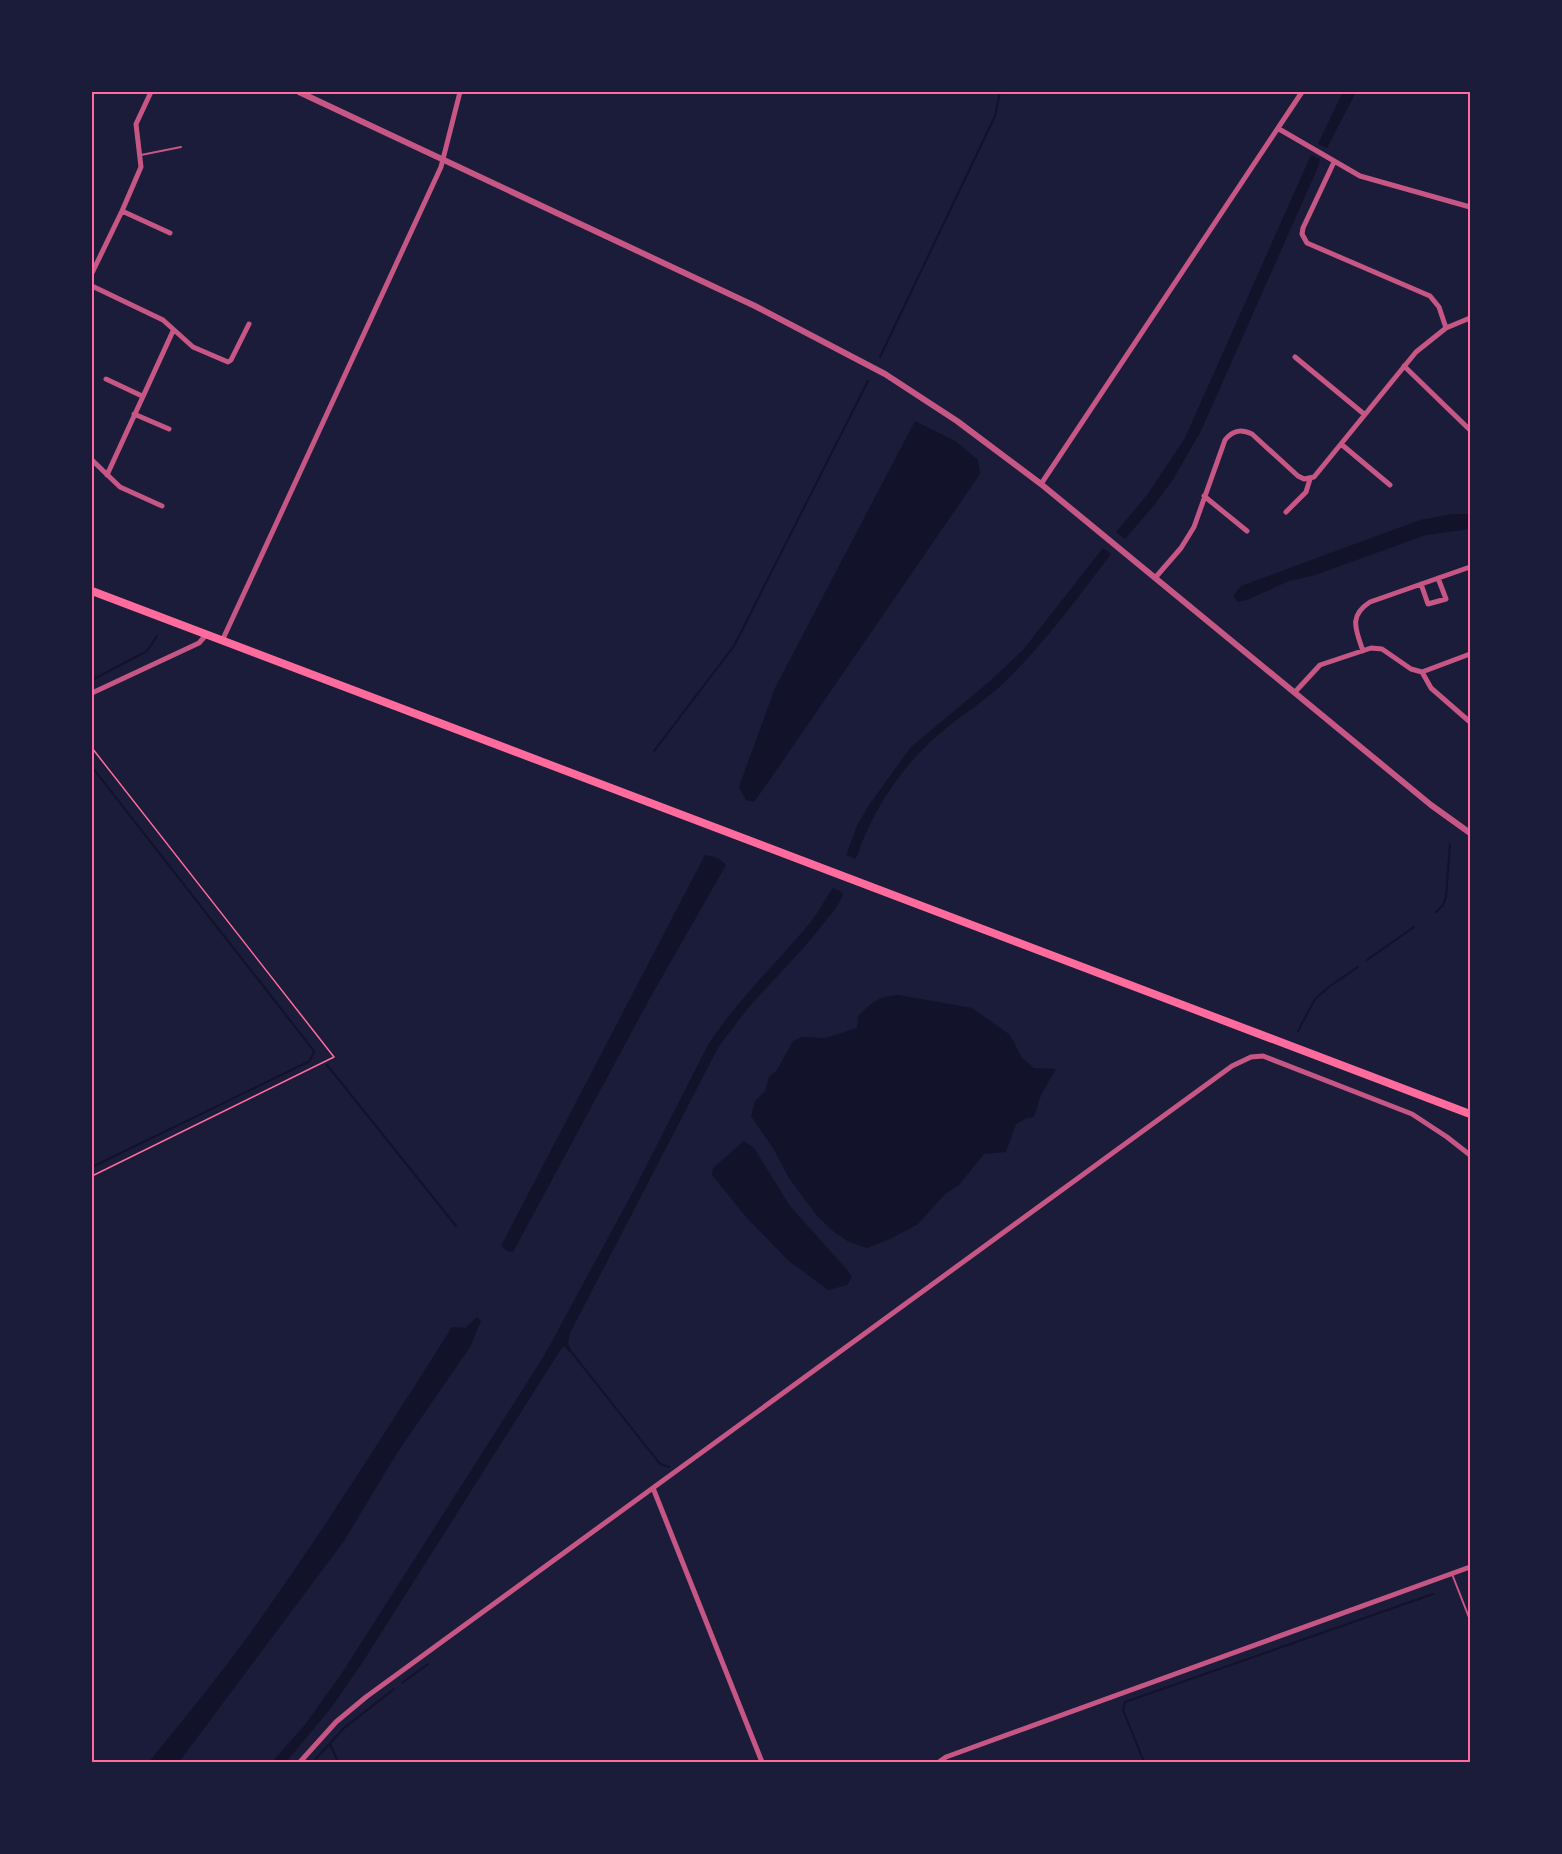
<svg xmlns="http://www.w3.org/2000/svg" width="1562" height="1854" viewBox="0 0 1562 1854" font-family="Quicksand,sans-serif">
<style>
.water{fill:#12122b}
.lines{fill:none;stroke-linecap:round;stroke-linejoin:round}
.stream{stroke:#12122b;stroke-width:2}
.path{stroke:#ff6b9d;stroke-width:1.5}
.service{stroke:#c65784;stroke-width:2}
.minor{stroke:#c65784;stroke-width:5}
.tertiary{stroke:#c65784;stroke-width:6}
.primary{stroke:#ff6b9d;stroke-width:8}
.neatline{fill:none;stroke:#ff6b9d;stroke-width:2}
</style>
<rect width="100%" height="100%" fill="#1b1b3a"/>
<path class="water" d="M 1343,92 L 1356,92 L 1327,148 L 1318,144 Z
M 1311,155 L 1320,159 L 1318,167 L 1201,431 L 1172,481 L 1154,505 L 1125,539 L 1116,532 L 1147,495 L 1185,438 Z
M 915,421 L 955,441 L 978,460 L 980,474 L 771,778 L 754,802 L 746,800 L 739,787 L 775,688 Z
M 1453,514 L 1470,514 L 1470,529 L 1426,535 L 1315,575 L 1289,581 L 1249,599 L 1238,602 L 1233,596 L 1241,586 L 1420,520 Z
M 1103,548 L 1111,554 C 1079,596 1047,640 1009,678 C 988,699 961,715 938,735 C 901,767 872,811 857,856 L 855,859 L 846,855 L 857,826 L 869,805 L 911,747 L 990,681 L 1023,650 Z
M 705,855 L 718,858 L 726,865 L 650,998 L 513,1252 L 507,1251 L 501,1246 Z
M 833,888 L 842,892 L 843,895 L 836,908 L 806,945 L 748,1008 L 719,1046 L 570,1333 L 568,1344 L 571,1350 L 569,1352 L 564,1346 L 561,1349 L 364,1660 L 331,1708 L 286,1762 L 272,1762 L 304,1726 L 342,1673 L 544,1356 L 635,1188 L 708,1045 C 737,1000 776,964 810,923 C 819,912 825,899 833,888 Z
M 898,995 L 972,1008 L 1010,1035 L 1022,1058 L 1034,1068 L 1056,1069 L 1041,1095 L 1034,1117 L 1027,1118 L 1016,1124 L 1006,1152 L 984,1154 L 959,1185 L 945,1194 L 918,1224 L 890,1239 L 867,1248 L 849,1242 L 834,1232 L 817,1216 L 789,1178 L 773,1148 L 751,1116 L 755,1101 L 765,1091 L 769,1077 L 777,1070 L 793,1041 L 802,1037 L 825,1038 L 857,1028 L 858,1016 C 873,1002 877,997 898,995 Z
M 744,1141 L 754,1148 L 790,1206 L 848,1271 L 852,1277 L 847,1285 L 828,1290 L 789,1261 L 746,1217 L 712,1175 L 713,1168 Z
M 477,1317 L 481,1321 L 470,1347 L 397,1453 L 344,1541 L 179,1762 L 149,1762 C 187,1715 226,1668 261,1618 C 328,1523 390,1425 452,1327 L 465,1328 Z"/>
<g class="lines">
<path class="stream" d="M 880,357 L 995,116 L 1000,92
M 92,680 L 147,651 L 157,636
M 654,751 L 734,646 L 868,381
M 92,767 L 314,1051 L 310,1061 L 92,1167
M 1436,912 L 1443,905 L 1446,897 L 1450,844
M 1367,960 L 1414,927
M 1298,1031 L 1315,999 L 1330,986 L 1358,967
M 327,1065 L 456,1226
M 569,1349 L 660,1464 L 669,1467
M 402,1683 L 428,1664
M 330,1744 L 338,1762
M 313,1762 L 344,1728 L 394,1689
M 1144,1762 L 1123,1710 L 1125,1702 L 1433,1594"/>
<path class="path" d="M 92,748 L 334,1057 L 92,1176"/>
<path class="service" d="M 141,155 L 181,147
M 1452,1574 L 1470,1620"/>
<path class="minor" d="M 1279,129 L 1360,176 L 1470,207
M 1334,162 L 1303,228 L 1302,234 L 1307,243 L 1430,296 L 1439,307 L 1446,328
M 122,211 L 170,233
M 92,273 L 122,211 L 141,167 L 136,124 L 151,92
M 92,286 L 163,320 L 193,347 L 228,362 L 231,360 L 249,324
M 1295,357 L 1364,414
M 1404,366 L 1470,430
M 106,379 L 142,396
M 134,414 L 169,429
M 1341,444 L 1390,485
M 92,460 L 120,487 L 162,506
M 107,475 L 173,331
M 1041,484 L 1302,92
M 1204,496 L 1247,531
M 1286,512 L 1306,492 L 1310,479
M 1155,578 L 1181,548 L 1194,527 L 1225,440 C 1233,430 1241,429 1252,434 L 1298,476 L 1304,479 L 1314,477 L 1416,352 L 1446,328 L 1470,318
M 1421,584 L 1428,604 L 1446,599 L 1438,578
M 222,641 L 441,167 L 460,92
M 1363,651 C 1356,630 1348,616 1370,602 L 1470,567
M 1422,672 L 1431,688 L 1470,722
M 1295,692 L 1320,665 L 1371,648 L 1382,649 L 1411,669 L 1422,672 L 1470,654
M 92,693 L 199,643 L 206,635
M 653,1488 L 762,1762
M 300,1762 L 336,1722 L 366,1697 L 1232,1066 L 1251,1057 L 1263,1056 L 1412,1114 L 1447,1137 L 1470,1155
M 939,1762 L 946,1757 L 1470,1567"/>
<path class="tertiary" d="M 299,92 L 755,306 L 885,374 L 957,421 L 1041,484 L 1431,805 L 1470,833"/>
<path class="primary" d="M 92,591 L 1470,1114"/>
</g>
<rect width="1562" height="1854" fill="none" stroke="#1b1b3a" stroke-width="186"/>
<rect x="93" y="93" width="1376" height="1668" class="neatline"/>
</svg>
